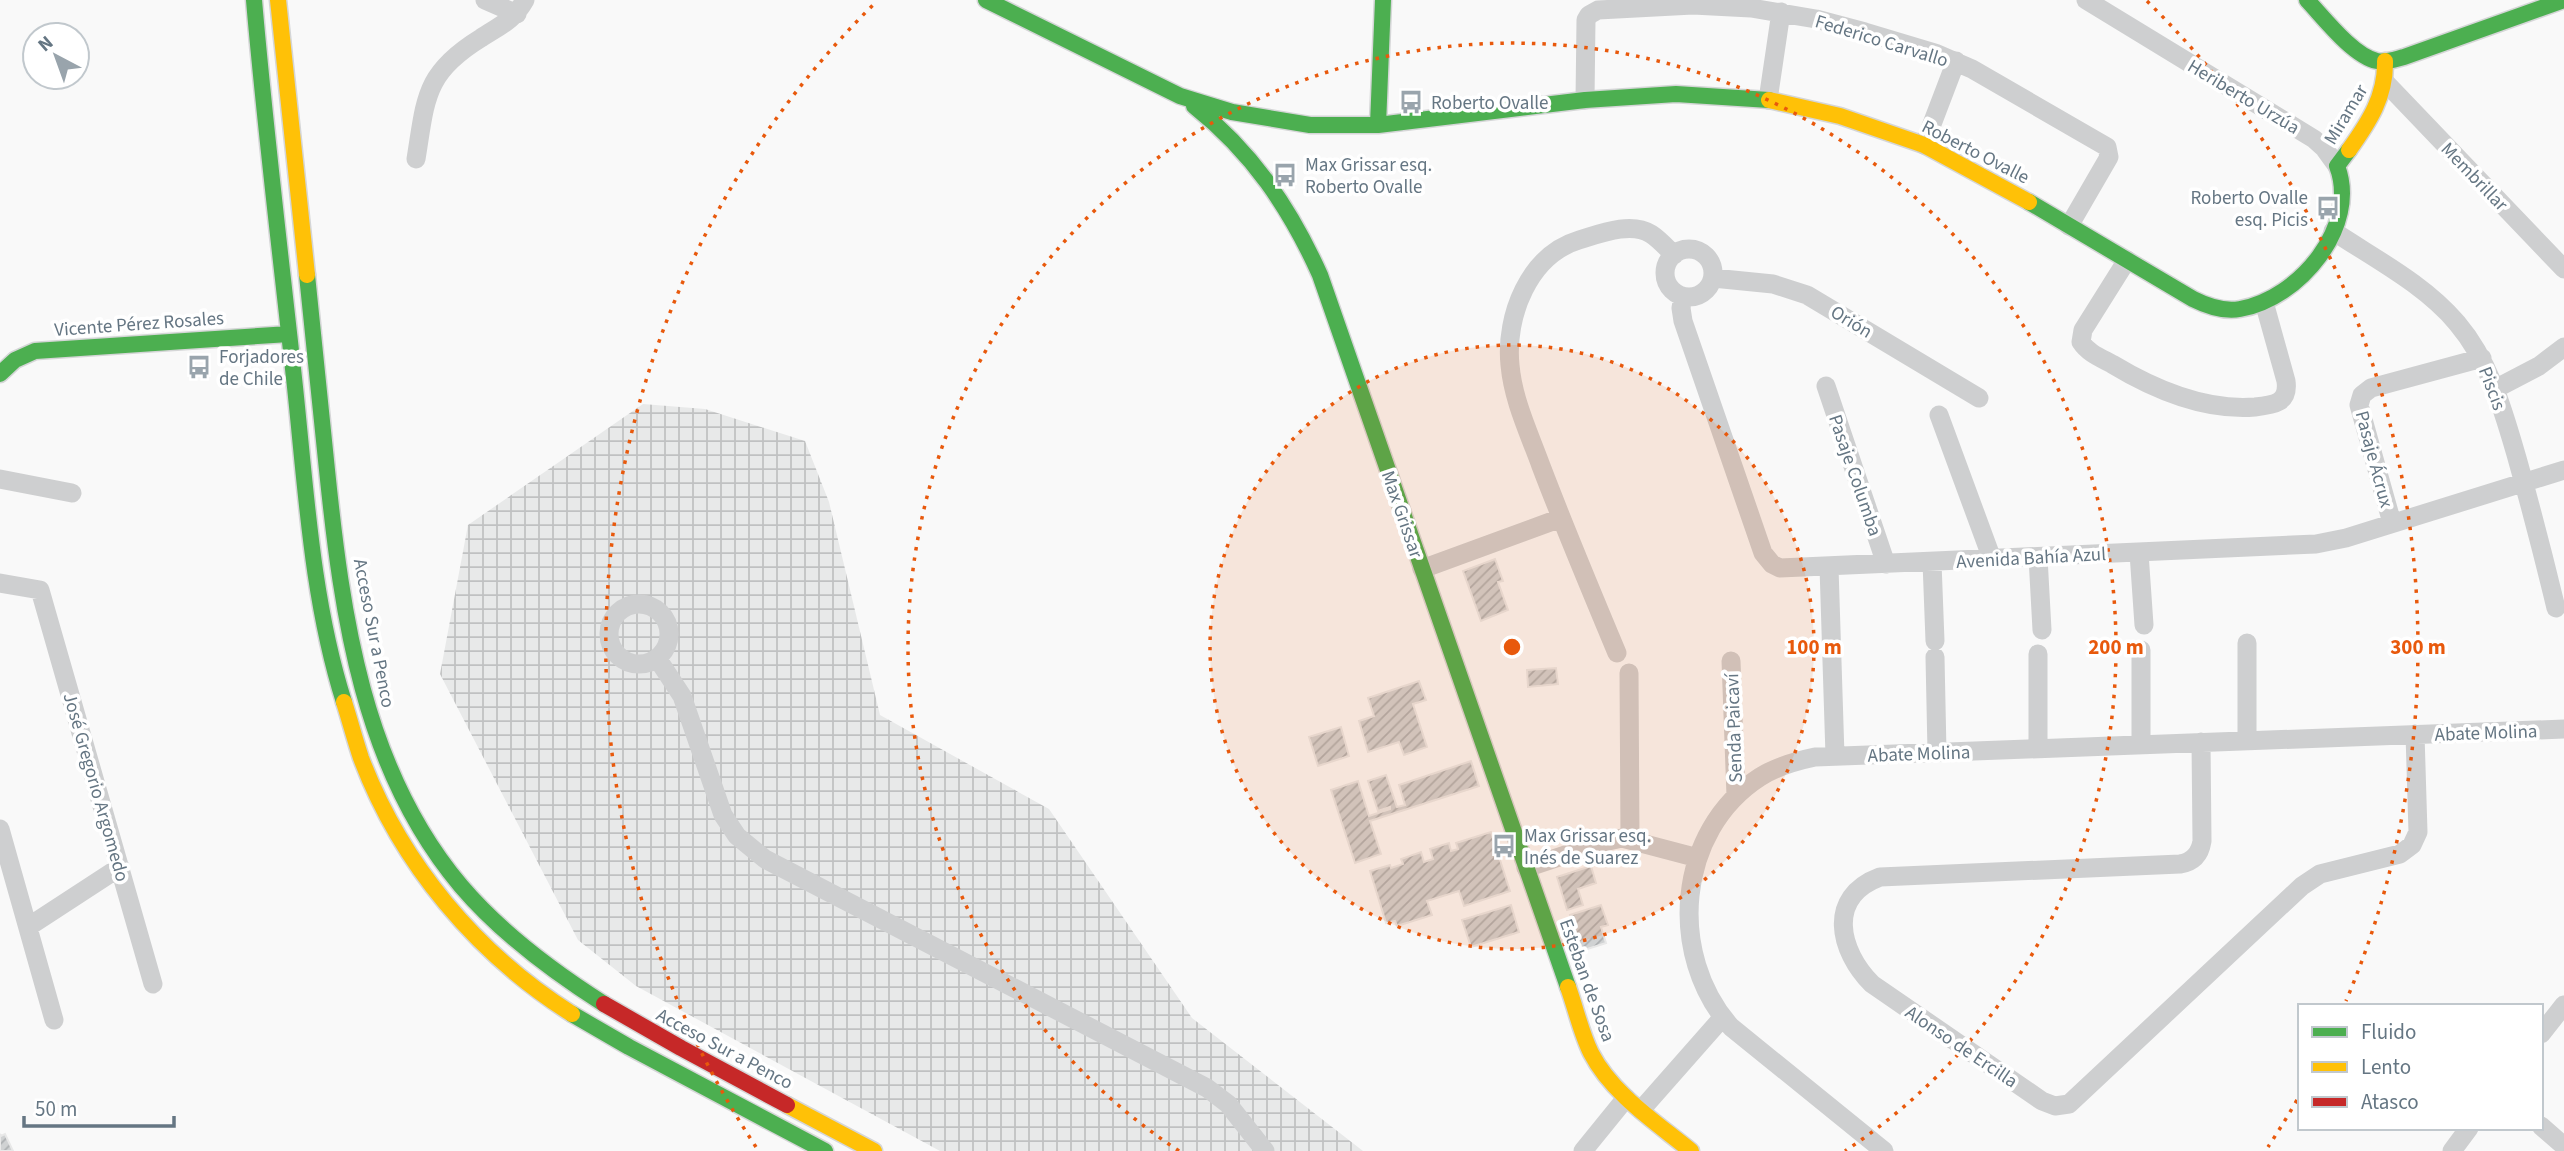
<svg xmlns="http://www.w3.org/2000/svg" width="2564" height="1151" viewBox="0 0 2564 1151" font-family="'Source Sans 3',sans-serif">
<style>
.industrial{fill:url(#industrial-grid)}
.building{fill:url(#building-hatch);stroke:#e8e8e8;stroke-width:2}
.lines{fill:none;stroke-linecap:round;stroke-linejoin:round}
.fast-casing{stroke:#d5d6d7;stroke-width:19}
.slow-casing{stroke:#d5d6d7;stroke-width:19}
.jam-casing{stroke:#d5d6d7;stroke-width:19}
.street{stroke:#cecfd0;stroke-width:19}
.fast{stroke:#4caf50;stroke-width:16}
.slow{stroke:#ffc107;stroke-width:16}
.jam{stroke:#c62828;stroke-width:16}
.ring{fill:none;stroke:#e8590c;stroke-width:3.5;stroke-dasharray:3.5 7}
.labels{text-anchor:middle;stroke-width:7;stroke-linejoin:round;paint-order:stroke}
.street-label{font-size:19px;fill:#657683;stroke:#fff}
.poi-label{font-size:19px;fill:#657683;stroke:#fff;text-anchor:start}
.centre{fill:#e8590c;stroke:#fff;stroke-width:3.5}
.ring-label{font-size:21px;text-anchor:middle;font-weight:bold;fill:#e8590c;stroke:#fff;stroke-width:7;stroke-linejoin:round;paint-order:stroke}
</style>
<defs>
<pattern id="industrial-grid" width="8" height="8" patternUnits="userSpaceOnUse" patternTransform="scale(1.75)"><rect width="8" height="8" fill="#e8e9e9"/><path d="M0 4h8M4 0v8" fill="none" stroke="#c0c1c2"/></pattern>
<pattern id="building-hatch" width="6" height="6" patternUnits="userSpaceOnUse" patternTransform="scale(1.75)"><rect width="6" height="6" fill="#d0d2d3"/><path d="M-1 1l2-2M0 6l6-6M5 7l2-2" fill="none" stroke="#acafb1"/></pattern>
</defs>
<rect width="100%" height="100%" fill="#f9f9f9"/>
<path class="industrial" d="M 643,404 L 705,409 L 805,441 L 829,502 L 880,715 L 1049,809 L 1192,1018 L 1363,1151 L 940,1151 L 636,986 L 578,940 L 440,674 L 468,525 Z"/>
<path class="building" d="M 1495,559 L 1503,581 L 1498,582 L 1508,610 L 1481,621 L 1463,571 Z
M 1556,668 L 1558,684 L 1528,687 L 1527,670 Z
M 1419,681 L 1426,700 L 1413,704 L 1427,747 L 1404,755 L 1399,742 L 1368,752 L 1359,721 L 1374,716 L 1368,698 Z
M 1341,727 L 1349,756 L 1318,766 L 1309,737 Z
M 1471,761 L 1479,786 L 1370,821 L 1381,854 L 1355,863 L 1331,790 L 1358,781 L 1369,816 L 1390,809 L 1390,807 L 1378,811 L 1368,781 L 1386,775 L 1397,807 L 1405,805 L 1399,785 Z
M 1491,832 L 1510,891 L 1464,906 L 1459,891 L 1427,901 L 1432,915 L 1397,926 L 1395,921 L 1386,923 L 1370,871 L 1390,865 L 1391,868 L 1403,864 L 1401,859 L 1421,852 L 1424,862 L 1433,859 L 1430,849 L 1449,843 L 1451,851 L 1458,849 L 1456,843 Z
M 1591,866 L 1596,883 L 1578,889 L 1583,905 L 1567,910 L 1557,877 Z
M 1511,905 L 1519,932 L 1471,947 L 1462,920 Z
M 1601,905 L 1608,925 L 1601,927 L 1606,943 L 1581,951 L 1570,915 Z
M 0,1134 L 1,1136 L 5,1134 L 13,1151 L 0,1151 Z"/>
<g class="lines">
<g class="fast-casing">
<path id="fast" d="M 254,0 C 265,129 281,258 295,387 C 306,491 312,601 344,702
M 986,0 L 1180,96 L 1232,112 L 1310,125 L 1378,125 L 1585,100 L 1676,94 L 1769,100
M 2307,0 C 2324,18 2353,56 2377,61 C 2386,63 2396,59 2404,57 L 2564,0
M 1194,106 C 1252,152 1290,208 1320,275 L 1568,987
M 1378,125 L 1383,0
M 2029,202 L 2193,299 C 2207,306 2224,312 2240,309 C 2299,299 2360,226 2337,166 L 2349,150
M 307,275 C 314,340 320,405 327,470 C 342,616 363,770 461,886 C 501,933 552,971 604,1004
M 0,374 L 15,360 L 35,351 L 289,334
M 572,1014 L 629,1047 L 825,1151"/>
</g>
<g class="slow-casing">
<path id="slow" d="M 278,0 L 307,275
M 1769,100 L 1840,116 L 1924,145 L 2029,202
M 2349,150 C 2369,122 2386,96 2385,61
M 344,702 C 350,721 355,740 361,758 C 401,864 477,954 572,1014
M 1568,987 C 1576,1009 1581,1033 1591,1053 C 1612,1094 1657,1123 1691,1151
M 787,1105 L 874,1151"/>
</g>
<g class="jam-casing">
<path id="jam" d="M 604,1004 L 681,1048 L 787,1105"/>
</g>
<path class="street" d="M 485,0 L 517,14
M 2086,0 L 2314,139 L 2324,148 L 2337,166
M 2386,83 L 2564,269
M 1585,100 L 1586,20 L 1589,15 L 1598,10 L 1693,5 L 1751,8 L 1816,19 L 1865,32 L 1935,53 L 1972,69 L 2107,147 L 2109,157 L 2069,226
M 1768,100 L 1781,12
M 1924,145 L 1956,61
M 416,159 C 426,98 424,73 481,38 C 501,25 513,21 525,0
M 2333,231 C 2375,259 2424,284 2457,323 C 2490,362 2503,410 2517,458 C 2531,508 2544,558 2556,608
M1665 273a24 24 0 1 1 48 0a24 24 0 1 1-48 0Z
M 2127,260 L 2083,330 L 2081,342 C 2088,353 2101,358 2112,364 C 2155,390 2204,411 2255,407 C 2274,405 2289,403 2286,381 L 2264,302
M 1713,278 L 1773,284 L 1807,295 L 1979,398
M 1683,296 L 1681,308 L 1683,321 L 1763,553 L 1772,564 L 1780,568 L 2316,544 L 2346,538 L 2564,470
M 1826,386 L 1886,564
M 2495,389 L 2539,366 L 2564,347
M 1939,415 L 1992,559
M 0,479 L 72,493
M 2392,523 L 2359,405 L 2362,395 L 2371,388 L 2482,358
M 2139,553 L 2144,625
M 2038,557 L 2042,630
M 1932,562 L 1935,641
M 1829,567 L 1835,756
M 1422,569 L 1561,518
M 0,583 L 40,590 L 153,984
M609 634a30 30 0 1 1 60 0a30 30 0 1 1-60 0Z
M 2247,643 L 2247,740
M 2141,650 L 2141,744
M 1617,653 C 1591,591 1565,529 1541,466 C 1529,433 1513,400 1510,365 C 1505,316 1529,255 1579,240 C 1599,234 1631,221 1651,234 C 1659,239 1667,248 1674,255
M 2038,654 L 2038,748
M 1935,657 L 1937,752
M 657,658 L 682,696 L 723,815 L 737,836 L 765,859 L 1207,1088 L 1228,1104 L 1265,1151
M 1731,661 L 1736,796
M 1629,673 L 1630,839
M 2201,742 L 2202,841 C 2200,854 2193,862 2180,864 L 1880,877 C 1826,897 1839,951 1872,984 L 2042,1101 L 2055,1106 L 2069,1104 L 2302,886 L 2320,874 L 2400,854 L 2412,845 L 2418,832 L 2415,734
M 0,829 L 54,1020
M 1526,868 L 1604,842 L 1622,838 L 1698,858
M 28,927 L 120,867
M 2541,1034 L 2564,1005
M 1641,1110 L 1723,1017
M 2541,1126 L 2564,1146
M 1583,1151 L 1626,1098
M 1884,1151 L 1731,1027 C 1667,955 1676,831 1760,777 C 1777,766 1796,761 1815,757 L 2564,729
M 2452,1151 L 2469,1128"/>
<use href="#fast" class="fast"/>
<use href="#slow" class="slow"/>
<use href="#jam" class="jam"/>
</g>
<circle cx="1512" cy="647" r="302" fill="#e8590c" fill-opacity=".12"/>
<g class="ring">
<circle cx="1512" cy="647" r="302"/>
<path d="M1179 1151A604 604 0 1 1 1845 1151"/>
<path d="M2297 1100A906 906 0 0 1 2268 1147M756 1147A906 906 0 0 1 877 1M2147 1A906 906 0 0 1 2346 1001"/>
</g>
<defs>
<g id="bus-bare" transform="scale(1.89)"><path d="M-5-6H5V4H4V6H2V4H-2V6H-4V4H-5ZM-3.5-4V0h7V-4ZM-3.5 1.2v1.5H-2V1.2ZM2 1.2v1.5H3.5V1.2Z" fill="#99a4ac" stroke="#fff" stroke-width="2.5" paint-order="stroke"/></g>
</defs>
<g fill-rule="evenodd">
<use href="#bus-bare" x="1411" y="102"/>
<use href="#bus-bare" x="1285" y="175"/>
<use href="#bus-bare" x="2328" y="208"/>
<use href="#bus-bare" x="199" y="367"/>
<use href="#bus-bare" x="1504" y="846"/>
</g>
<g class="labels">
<g class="street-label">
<text transform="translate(1882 40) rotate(17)" y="7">Federico Carvallo</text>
<text transform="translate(2244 96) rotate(31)" y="7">Heriberto Urzúa</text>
<text transform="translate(2345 114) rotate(-59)" y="7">Miramar</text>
<text transform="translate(1976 151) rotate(27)" y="7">Roberto Ovalle</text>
<text transform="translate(2475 176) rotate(46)" y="7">Membrillar</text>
<text transform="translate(1852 321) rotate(31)" y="7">Orión</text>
<text transform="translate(139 323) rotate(-4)" y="7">Vicente Pérez Rosales</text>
<text transform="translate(2493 388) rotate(69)" y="7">Piscis</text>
<text transform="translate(2375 459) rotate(75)" y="7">Pasaje Ácrux</text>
<text transform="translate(1856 475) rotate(71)" y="7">Pasaje Columba</text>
<text transform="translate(1403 514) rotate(71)" y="7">Max Grissar</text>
<text transform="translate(2031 557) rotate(-3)" y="7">Avenida Bahía Azul</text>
<text transform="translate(375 633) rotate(79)" y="7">Acceso Sur a Penco</text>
<text transform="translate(1733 728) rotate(-92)" y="7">Senda Paicaví</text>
<text transform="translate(2486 732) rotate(-2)" y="7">Abate Molina</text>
<text transform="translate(1919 753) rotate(-2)" y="7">Abate Molina</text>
<text transform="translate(97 787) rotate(74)" y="7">José Gregorio Argomedo</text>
<text transform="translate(1588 980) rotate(70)" y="7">Esteban de Sosa</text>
<text transform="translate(1962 1046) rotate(34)" y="7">Alonso de Ercilla</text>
<text transform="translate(725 1048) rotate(28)" y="7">Acceso Sur a Penco</text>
</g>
<g class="poi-label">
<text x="1431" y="109">Roberto Ovalle</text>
<text x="1305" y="171">Max Grissar esq.<tspan x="1305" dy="22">Roberto Ovalle</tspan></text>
<text x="2308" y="204" text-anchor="end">Roberto Ovalle<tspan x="2308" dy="22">esq. Picis</tspan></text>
<text x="219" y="363">Forjadores<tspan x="219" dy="22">de Chile</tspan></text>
<text x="1524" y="842">Max Grissar esq.<tspan x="1524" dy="22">Inés de Suarez</tspan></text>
</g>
</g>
<circle cx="1512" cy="647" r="10" class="centre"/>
<g class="ring-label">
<text x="1814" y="654">100 m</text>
<text x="2116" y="654">200 m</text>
<text x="2418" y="654">300 m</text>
</g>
<rect x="2298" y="1004" width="245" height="126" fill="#ffffff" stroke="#c1c8cd" stroke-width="2"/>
<rect x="2312" y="1027" width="35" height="10" fill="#4caf50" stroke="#c1c8cd" stroke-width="2"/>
<text x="2361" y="1039" font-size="21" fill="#657683">Fluido</text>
<rect x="2312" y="1062" width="35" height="10" fill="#ffc107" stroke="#c1c8cd" stroke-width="2"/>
<text x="2361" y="1074" font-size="21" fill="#657683">Lento</text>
<rect x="2312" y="1097" width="35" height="10" fill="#c62828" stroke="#c1c8cd" stroke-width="2"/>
<text x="2361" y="1109" font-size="21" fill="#657683">Atasco</text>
<g transform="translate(56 56) rotate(319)"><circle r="33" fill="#ffffff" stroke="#c1c8cd" stroke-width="2"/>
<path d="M0-5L12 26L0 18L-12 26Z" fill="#99a4ac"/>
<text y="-10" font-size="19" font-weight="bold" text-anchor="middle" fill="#657683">N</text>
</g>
<path d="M24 1116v10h150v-10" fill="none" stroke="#657683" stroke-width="3.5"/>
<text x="35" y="1116" font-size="21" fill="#657683" stroke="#ffffff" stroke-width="5" paint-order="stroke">50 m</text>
</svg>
